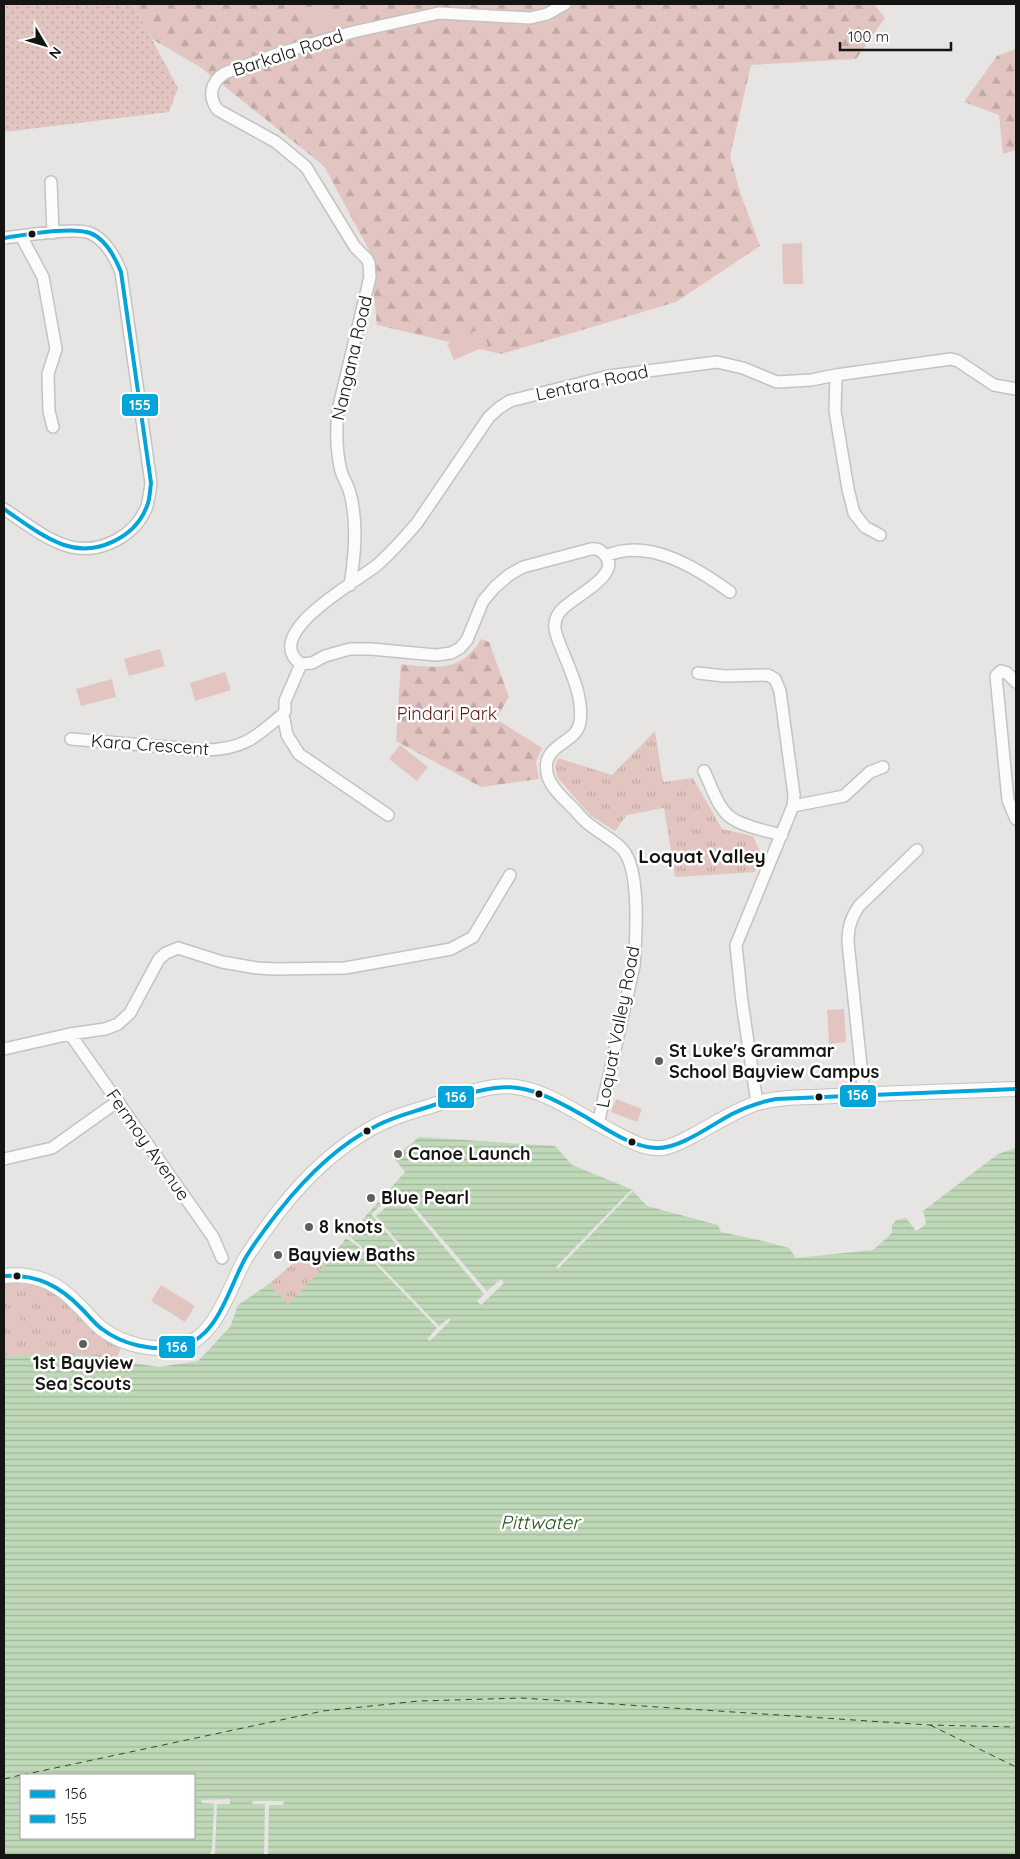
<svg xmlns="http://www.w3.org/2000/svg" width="1020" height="1859" viewBox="0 0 1020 1859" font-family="Quicksand,sans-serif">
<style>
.grass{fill:url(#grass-dots)}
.forest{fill:url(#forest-firs)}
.park{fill:url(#park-tufts)}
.garden{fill:#e2c5c1}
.water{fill:url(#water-rules);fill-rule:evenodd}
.pier{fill:#e6e5e4}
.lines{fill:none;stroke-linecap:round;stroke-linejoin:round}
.ferry{stroke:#255417;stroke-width:1;stroke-dasharray:6 5;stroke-linecap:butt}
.minor-casing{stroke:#c4c3c2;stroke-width:14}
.major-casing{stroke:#c4c3c2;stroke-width:16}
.minor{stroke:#fbfbfb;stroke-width:11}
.major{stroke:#fbfbfb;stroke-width:14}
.bus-1-casing{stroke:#fff;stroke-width:8}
.bus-2-casing{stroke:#fff;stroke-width:8}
.bus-1{stroke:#02a5d9;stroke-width:4}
.bus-2{stroke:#02a5d9;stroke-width:4}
.bus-dot{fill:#141413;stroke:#fff;stroke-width:2}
.poi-dot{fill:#5e5d5c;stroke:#fff;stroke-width:2}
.labels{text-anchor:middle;stroke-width:5;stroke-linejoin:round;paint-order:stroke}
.street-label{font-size:18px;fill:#141413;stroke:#fff}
.park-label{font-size:18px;fill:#5f1715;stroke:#fff}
.poi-label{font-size:18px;font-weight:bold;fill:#141413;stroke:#fff;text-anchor:start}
.neighbourhood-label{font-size:19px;font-weight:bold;fill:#141413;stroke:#fff}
.water-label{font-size:19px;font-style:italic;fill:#255417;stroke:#fff}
.line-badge{stroke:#fff;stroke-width:2}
.badge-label{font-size:14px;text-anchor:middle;font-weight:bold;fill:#fff}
</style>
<defs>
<pattern id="grass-dots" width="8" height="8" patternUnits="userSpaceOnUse" patternTransform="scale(1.25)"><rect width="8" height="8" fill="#e2c5c1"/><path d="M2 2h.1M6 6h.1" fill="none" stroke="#c1a8a5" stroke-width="1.8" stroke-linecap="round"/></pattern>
<pattern id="forest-firs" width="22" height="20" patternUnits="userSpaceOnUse" patternTransform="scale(1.25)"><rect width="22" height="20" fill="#e2c5c1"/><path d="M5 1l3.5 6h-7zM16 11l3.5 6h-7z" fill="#c1a8a5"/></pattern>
<pattern id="park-tufts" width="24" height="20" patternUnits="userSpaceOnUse" patternTransform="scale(1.25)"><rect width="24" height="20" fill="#e2c5c1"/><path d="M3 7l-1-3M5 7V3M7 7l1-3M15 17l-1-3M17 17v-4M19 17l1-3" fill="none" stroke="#c1a8a5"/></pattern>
<pattern id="water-rules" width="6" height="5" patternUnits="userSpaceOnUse" patternTransform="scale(1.25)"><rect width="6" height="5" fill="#bfd8b8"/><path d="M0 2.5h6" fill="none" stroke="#a3b89d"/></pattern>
</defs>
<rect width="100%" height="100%" fill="#e6e5e4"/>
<path class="grass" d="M 4,4 L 133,4 L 178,88 L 169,112 L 4,132 Z"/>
<path class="forest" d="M 133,4 L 874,4 L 885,18 L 856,59 L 751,65 L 730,156 L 741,195 L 760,246 L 676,302 L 501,354 L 377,325 L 369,250 L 324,166 L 200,67 L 152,39 Z
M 1016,49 L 1016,150 L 1003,154 L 999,115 L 964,102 L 997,56 Z
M 481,639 L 489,642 L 509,697 L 496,719 L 542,748 L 536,762 L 539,779 L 481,787 L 396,741 L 401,664 C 435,668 461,673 481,639 Z"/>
<path class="park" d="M 655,731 L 663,782 L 693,778 L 722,829 L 753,836 L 762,856 L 755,872 L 675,877 L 664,808 L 627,815 L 615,831 L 590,815 L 557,777 L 555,766 L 558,758 L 612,775 Z
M 312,1247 L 327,1263 L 287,1305 L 269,1284 Z
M 17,1283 L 42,1286 L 54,1293 L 72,1307 L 90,1327 L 122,1345 L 116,1360 L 72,1353 L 4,1356 L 4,1284 Z"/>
<path class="garden" d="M 303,6 L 333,10 L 332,25 L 301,22 Z
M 802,243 L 803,284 L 783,284 L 782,244 Z
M 481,328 L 488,345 L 454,360 L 447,344 Z
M 160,649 L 165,666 L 129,676 L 124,659 Z
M 225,672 L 231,690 L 195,701 L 190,683 Z
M 112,679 L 116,697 L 81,706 L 76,689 Z
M 400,745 L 428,767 L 417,781 L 389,759 Z
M 844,1009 L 846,1042 L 829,1044 L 827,1010 Z
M 616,1099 L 642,1109 L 637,1122 L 611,1112 Z
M 161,1285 L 195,1306 L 185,1322 L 151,1301 Z
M 18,1296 L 38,1312 L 31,1321 L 11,1305 Z
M 8,1308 L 28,1325 L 21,1334 L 4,1321 L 4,1313 Z"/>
<path class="water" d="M 419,1137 L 555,1146 L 572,1165 L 631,1189 L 647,1206 L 718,1225 L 721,1232 L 759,1240 L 789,1248 L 796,1258 L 873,1250 L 892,1233 L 892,1225 L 896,1220 L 906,1218 L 916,1231 L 924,1226 L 926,1222 L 923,1211 L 998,1154 L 1016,1148 L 1016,1855 L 4,1855 L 4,1356 L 72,1353 L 159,1367 L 198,1361 L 230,1327 L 238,1305 L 269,1284 L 288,1304 L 327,1263 L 346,1238 L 405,1172 L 394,1158 ZM 21,1775 L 194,1775 L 194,1838 L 21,1838 Z"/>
<path class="pier" d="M 399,1189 L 487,1291 L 501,1279 L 504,1283 L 481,1305 L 477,1301 L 484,1294 L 400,1195 L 376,1216 L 403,1248 L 401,1250 L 371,1214 L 387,1200 L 377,1203 L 381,1199 L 392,1196 Z
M 631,1190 L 633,1191 L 558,1269 L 556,1267 Z
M 348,1235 L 361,1246 L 439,1326 L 449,1318 L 451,1320 L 430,1341 L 427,1339 L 437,1328 L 360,1248 L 346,1238 Z
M 230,1799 L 230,1804 L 217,1804 L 215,1852 L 214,1855 L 210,1855 L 212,1850 L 214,1804 L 201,1803 L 202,1800 Z
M 253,1801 L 284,1801 L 283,1805 L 269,1805 L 268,1855 L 264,1855 L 265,1804 L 252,1804 Z"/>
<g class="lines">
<path class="ferry" d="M 930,1725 L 1016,1767
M 22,1775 L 323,1711 L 419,1701 L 522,1698 L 929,1725 L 1016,1727
M 4,1779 L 21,1775"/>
<g class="minor-casing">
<path id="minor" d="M 51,182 L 53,233
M 21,236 L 43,277 L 56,349 L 48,374 L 49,411 L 53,427
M 4,238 C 21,236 76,227 90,233 C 106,240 115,257 121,272 L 151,483 C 150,490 149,499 147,506 C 136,535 102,554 71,547 C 47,541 24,522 4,509
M 836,375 L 835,411 L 848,489 L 854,513 L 865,527 L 880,535
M 606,556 C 648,537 697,568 730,592
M 350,585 C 355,555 358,523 350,493 C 348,485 343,478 341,471 C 336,451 336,430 338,410 L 370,277 L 369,263 L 367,259 L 355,247 L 306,167 L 276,142 L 218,110 C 207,96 211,82 225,73 L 280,53 L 353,32 L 439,13 L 530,18 L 547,14 L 565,4
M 301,664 L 312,663 L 325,656 L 350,649 L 371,649 L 436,655 L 451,653 L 460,648 L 467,640 L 483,601 L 495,587 L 509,575 L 523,567 L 591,549 C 596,548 600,549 604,554 C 625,576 568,598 559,613 C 552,623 555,632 559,642 C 568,666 584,695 580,722 C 577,745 538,743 548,777 C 552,789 565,800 574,809 C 579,815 584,821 590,825 C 601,834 614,840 623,850 C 641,871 636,939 634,966 L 598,1124
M 301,664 C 259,634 358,581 377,565 C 392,552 405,537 417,523 L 489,417 L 499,408 L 510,401 L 609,376 L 717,362 L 743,368 L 777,382 L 811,380 L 836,375 L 951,359 L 958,361 L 994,385 L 1016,389
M 698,673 L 724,676 L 768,675 L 775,679 L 780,691 L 794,795 L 793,806 L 736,945 L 742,1002 L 757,1103
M 1016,682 L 1007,673 L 1001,671 L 996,676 L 1008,800 L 1016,819
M 283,714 L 287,735 L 299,754 L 388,815
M 71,739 L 204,750 C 242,750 255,738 283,714 L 285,711 L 285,701 L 301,664
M 704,771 C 711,785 717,806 729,816 C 740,826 767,831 782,835
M 793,806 L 844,796 L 870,772 L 883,767
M 70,1034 L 201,1220 L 213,1237 L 222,1258
M 4,1049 L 70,1034 L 105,1029 L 118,1024 L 130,1013 L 159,959 L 166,953 L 178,948 L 222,962 L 257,968 L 276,969 L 345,968 L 451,949 L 473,937 L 510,875
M 864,1095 L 848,942 C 848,927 851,918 859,906 L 917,850
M 4,1159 L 52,1148 L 118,1101"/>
</g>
<g class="major-casing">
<path id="major" d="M 4,1276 C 33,1272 58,1283 77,1304 C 86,1312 93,1322 102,1329 C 124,1345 154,1352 181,1346 C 216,1338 229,1288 245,1259 C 255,1243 267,1227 279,1211 C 304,1179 335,1149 370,1129 C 389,1118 411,1112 431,1106 C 458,1097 488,1083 516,1087 C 546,1091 575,1112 602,1126 C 620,1135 641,1150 662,1148 C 673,1147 684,1140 694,1135 C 715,1124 735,1110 758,1103 C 781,1096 809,1098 834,1096 C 895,1093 955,1091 1016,1089"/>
</g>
<use href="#minor" class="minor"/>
<use href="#major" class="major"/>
<g class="bus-1-casing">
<path id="bus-1" d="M 4,1276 C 37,1274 60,1286 82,1309 C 89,1316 95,1324 102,1329 C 123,1345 152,1351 178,1347 C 219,1339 228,1288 246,1257 C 256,1241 267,1226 279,1211 C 305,1178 338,1145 376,1126 C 395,1116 414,1112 434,1105 C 504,1081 518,1078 584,1116 C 605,1128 631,1147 656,1148 C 680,1149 711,1125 732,1114 C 746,1107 760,1102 776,1099 L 1016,1089"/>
</g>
<g class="bus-2-casing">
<path id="bus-2" d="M 4,238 C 25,235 71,226 90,233 C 106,239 115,257 121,272 L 151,483 C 150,490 150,499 147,506 C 135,538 96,556 64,545 C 42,537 23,522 4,509"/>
</g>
<use href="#bus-1" class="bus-1"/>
<use href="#bus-2" class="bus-2"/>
</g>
<g class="bus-dot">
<circle cx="32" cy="234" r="4.5"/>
<circle cx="539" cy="1094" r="4.5"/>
<circle cx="819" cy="1097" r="4.5"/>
<circle cx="367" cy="1131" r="4.5"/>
<circle cx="632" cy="1142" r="4.5"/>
<circle cx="17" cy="1276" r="4.5"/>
</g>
<g class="poi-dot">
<circle cx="659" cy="1061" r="5"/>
<circle cx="398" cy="1154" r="5"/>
<circle cx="371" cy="1198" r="5"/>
<circle cx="309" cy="1227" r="5"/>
<circle cx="278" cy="1255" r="5"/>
<circle cx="83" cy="1344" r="5"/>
</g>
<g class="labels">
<g class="street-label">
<text transform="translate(288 53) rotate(-18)" y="6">Barkala Road</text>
<text transform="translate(352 358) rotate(-77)" y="6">Nangana Road</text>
<text transform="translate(592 383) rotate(-12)" y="6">Lentara Road</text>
<text transform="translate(150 745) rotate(4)" y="6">Kara Crescent</text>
<text transform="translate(618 1027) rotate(-79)" y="6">Loquat Valley Road</text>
<text transform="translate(148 1145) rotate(55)" y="6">Fermoy Avenue</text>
</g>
<g class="park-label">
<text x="447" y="720">Pindari Park</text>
</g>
<g class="poi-label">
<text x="669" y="1057">St Luke's Grammar<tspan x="669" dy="21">School Bayview Campus</tspan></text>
<text x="408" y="1160">Canoe Launch</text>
<text x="381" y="1204">Blue Pearl</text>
<text x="319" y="1233">8 knots</text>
<text x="288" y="1261">Bayview Baths</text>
<text x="83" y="1369" text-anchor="middle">1st Bayview<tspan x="83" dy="21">Sea Scouts</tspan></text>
</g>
<g class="neighbourhood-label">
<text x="702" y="863">Loquat Valley</text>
</g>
<g class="water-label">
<text x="540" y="1529">Pittwater</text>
</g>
</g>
<g class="line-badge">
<rect x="121" y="393" width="38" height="24" rx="5" fill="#02a5d9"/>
<rect x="839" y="1084" width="38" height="24" rx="5" fill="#02a5d9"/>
<rect x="437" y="1085" width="38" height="24" rx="5" fill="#02a5d9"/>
<rect x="158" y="1335" width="38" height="24" rx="5" fill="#02a5d9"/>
</g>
<g class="badge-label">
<text x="140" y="410">155</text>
<text x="858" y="1100">156</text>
<text x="456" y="1102">156</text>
<text x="177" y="1352">156</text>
</g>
<rect width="1020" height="1859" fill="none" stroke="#141413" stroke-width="10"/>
<rect x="20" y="1774" width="175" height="65" fill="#ffffff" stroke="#a1a1a1"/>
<rect x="30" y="1790" width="25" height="8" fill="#02a5d9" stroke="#a1a1a1"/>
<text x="65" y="1799" font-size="15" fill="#141413">156</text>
<rect x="30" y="1815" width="25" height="8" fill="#02a5d9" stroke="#a1a1a1"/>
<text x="65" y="1824" font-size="15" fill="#141413">155</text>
<g transform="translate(45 45) rotate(128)" stroke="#ffffff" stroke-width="4" paint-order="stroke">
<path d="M0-4L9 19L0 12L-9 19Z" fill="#141413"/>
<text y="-8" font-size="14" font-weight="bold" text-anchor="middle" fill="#141413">N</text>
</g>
<path d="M840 42v8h111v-8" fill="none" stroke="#141413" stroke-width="2.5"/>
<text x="848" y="42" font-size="15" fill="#141413" stroke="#ffffff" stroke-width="4" paint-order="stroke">100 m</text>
</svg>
